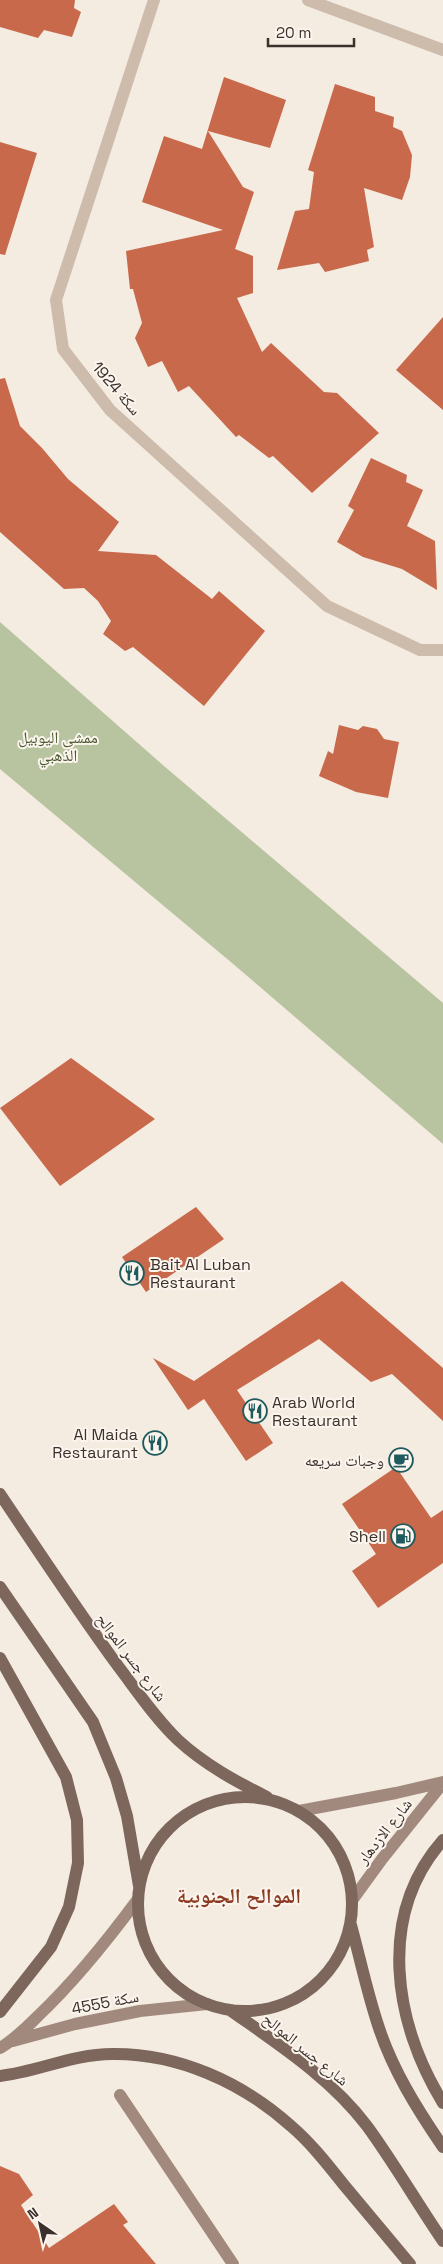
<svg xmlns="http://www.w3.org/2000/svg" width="443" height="2264" viewBox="0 0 443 2264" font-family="'Space Grotesk','Noto Naskh Arabic',sans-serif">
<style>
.green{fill:#b8c4a0}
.building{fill:#c8694b}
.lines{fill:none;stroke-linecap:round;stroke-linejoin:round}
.street{stroke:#cdbbac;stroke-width:12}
.secondary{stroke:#a18a7d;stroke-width:12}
.primary{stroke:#7d675c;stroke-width:12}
.labels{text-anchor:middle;stroke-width:4;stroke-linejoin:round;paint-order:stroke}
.street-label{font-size:16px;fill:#3b302b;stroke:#fbf5ee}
.park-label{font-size:16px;fill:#4a5a2e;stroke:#fbf5ee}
.poi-label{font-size:16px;fill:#3b302b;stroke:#fbf5ee;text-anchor:end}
.district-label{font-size:21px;font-weight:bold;fill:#8c3b22;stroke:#fbf5ee}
</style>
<rect width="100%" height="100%" fill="#f4ebe1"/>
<path class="green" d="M 0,622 L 164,766 L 443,1003 L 443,1144 L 232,963 L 0,769 Z"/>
<path class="building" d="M 0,0 L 75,0 L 74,8 L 81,12 L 72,37 L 44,30 L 38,38 L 0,27 Z
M 224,77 L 286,100 L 270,148 L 208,131 L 243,187 L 254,192 L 235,249 L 253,256 L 253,293 L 237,298 L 262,352 L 271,343 L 324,392 L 337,393 L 379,433 L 312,493 L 273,456 L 269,458 L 239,435 L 236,437 L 189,386 L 178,392 L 162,361 L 148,367 L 135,338 L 142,323 L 133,289 L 130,289 L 126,251 L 223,230 L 142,202 L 164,136 L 202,149 Z
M 335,84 L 375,97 L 375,111 L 394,117 L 393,127 L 402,131 L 412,155 L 410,177 L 402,200 L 364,188 L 374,247 L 367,250 L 369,261 L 325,272 L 319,263 L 277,270 L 295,211 L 309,209 L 314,172 L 308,170 Z
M 0,142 L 37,153 L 5,255 L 0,254 Z
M 443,317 L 443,410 L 396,370 Z
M 5,378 L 20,426 L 42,448 L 68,479 L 119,522 L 98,551 L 156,555 L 212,599 L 219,591 L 265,631 L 204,706 L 133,647 L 125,651 L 103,634 L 111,621 L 98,601 L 84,588 L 64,589 L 0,532 L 0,379 Z
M 371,458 L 407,475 L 406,482 L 423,490 L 407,526 L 435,541 L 437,590 L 402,569 L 363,557 L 337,542 L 354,510 L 348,506 Z
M 339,725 L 358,730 L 363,726 L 377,729 L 384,739 L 399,742 L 388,798 L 356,792 L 319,776 L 328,751 L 333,754 Z
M 71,1058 L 155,1119 L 60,1186 L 0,1108 Z
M 196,1207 L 224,1239 L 146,1292 L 122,1257 Z
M 342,1281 L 443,1368 L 443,1421 L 392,1374 L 371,1382 L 319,1339 L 237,1390 L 273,1443 L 246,1461 L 204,1399 L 188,1410 L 153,1358 L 194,1381 Z
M 396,1467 L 431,1518 L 443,1510 L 443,1563 L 378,1608 L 352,1571 L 376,1554 L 342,1504 Z
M 0,2166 L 19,2174 L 33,2195 L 21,2205 L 49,2248 L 114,2204 L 128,2222 L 123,2225 L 156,2264 L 0,2264 Z"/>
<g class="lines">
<path class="street" d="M 154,0 L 56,300 L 63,349 L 110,410 L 327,606 L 420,650 L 443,650
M 308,0 L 443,50"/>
<path class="secondary" d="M 299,1811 L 396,1793 L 443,1782
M 353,1899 L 382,1859 L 443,1783
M 13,2041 L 75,2024 L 140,2011 L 207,2004
M 0,2048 C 14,2040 26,2028 38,2016 C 76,1980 107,1941 138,1899
M 120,2095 L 233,2264"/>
<path class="primary" d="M 0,1494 C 39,1552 77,1610 118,1666 C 137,1691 155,1718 178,1740 C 204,1764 235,1781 267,1797
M 0,1587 L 93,1722 L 116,1778 L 127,1816 L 139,1886
M 0,1658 L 66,1777 L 77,1820 L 78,1863 L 69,1907 L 51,1947 L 0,2012
M138 1904a107 107 0 1 1 214 0a107 107 0 1 1-214 0Z
M 443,1840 C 376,1916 394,2023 443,2103
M 351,1925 C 360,1958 367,1992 378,2025 C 392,2069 417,2109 443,2147
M 230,2010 C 278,2044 331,2078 367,2126 C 394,2163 417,2203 443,2241
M 0,2076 C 37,2072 73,2054 112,2054 C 177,2053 242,2082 291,2126 C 311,2143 328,2165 344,2185 C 366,2211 388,2238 410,2264"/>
</g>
<defs>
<g id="restaurant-ring" transform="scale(1.25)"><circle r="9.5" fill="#fbf5ee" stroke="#1f5a5e" stroke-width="1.5"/><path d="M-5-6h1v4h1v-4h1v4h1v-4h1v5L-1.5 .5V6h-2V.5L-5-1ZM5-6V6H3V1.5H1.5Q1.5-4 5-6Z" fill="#1f5a5e"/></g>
<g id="cafe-ring" transform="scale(1.25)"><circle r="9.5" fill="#fbf5ee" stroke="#1f5a5e" stroke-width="1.5"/><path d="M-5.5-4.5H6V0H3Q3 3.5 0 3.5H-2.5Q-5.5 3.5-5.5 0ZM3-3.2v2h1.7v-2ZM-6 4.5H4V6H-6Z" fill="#1f5a5e"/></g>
<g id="fuel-ring" transform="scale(1.25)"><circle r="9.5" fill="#fbf5ee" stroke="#1f5a5e" stroke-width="1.5"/><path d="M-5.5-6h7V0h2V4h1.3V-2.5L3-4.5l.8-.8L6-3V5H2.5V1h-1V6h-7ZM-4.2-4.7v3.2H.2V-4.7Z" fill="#1f5a5e"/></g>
</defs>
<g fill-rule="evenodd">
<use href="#restaurant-ring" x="132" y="1273"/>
<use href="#restaurant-ring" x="255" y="1411"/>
<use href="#restaurant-ring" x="155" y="1443"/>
<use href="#cafe-ring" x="401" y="1460"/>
<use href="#fuel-ring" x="403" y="1536"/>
</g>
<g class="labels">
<g class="street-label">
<text transform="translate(117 388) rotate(49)" y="6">سكة 1924</text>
<text transform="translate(132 1657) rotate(53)" y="6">شارع جسر الموالح</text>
<text transform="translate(384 1831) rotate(-52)" y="6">شارع الازدهار</text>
<text transform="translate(105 2002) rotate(-11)" y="6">سكة 4555</text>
<text transform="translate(306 2049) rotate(39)" y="6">شارع جسر الموالح</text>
</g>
<g class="park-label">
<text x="58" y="743">ممشى اليوبيل<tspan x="58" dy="18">الذهبي</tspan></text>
</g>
<g class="poi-label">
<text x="150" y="1270" text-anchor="start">Bait Al Luban<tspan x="150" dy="18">Restaurant</tspan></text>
<text x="272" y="1408" text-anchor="start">Arab World<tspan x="272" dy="18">Restaurant</tspan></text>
<text x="138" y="1440">Al Maida<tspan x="138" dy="18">Restaurant</tspan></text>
<text x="384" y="1466">وجبات سريعه</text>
<text x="386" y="1542">Shell</text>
</g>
<g class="district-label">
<text x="239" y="1903">الموالح الجنوبية</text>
</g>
</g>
<g transform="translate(40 2224) rotate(326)" stroke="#fbf5ee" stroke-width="4" paint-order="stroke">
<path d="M0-4L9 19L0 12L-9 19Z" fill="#3b302b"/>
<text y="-8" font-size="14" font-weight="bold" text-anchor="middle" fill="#3b302b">N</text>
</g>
<path d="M268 38v8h86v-8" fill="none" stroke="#3b302b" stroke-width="2.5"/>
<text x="276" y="38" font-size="15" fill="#3b302b" stroke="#fbf5ee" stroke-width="4" paint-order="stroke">20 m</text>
</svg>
